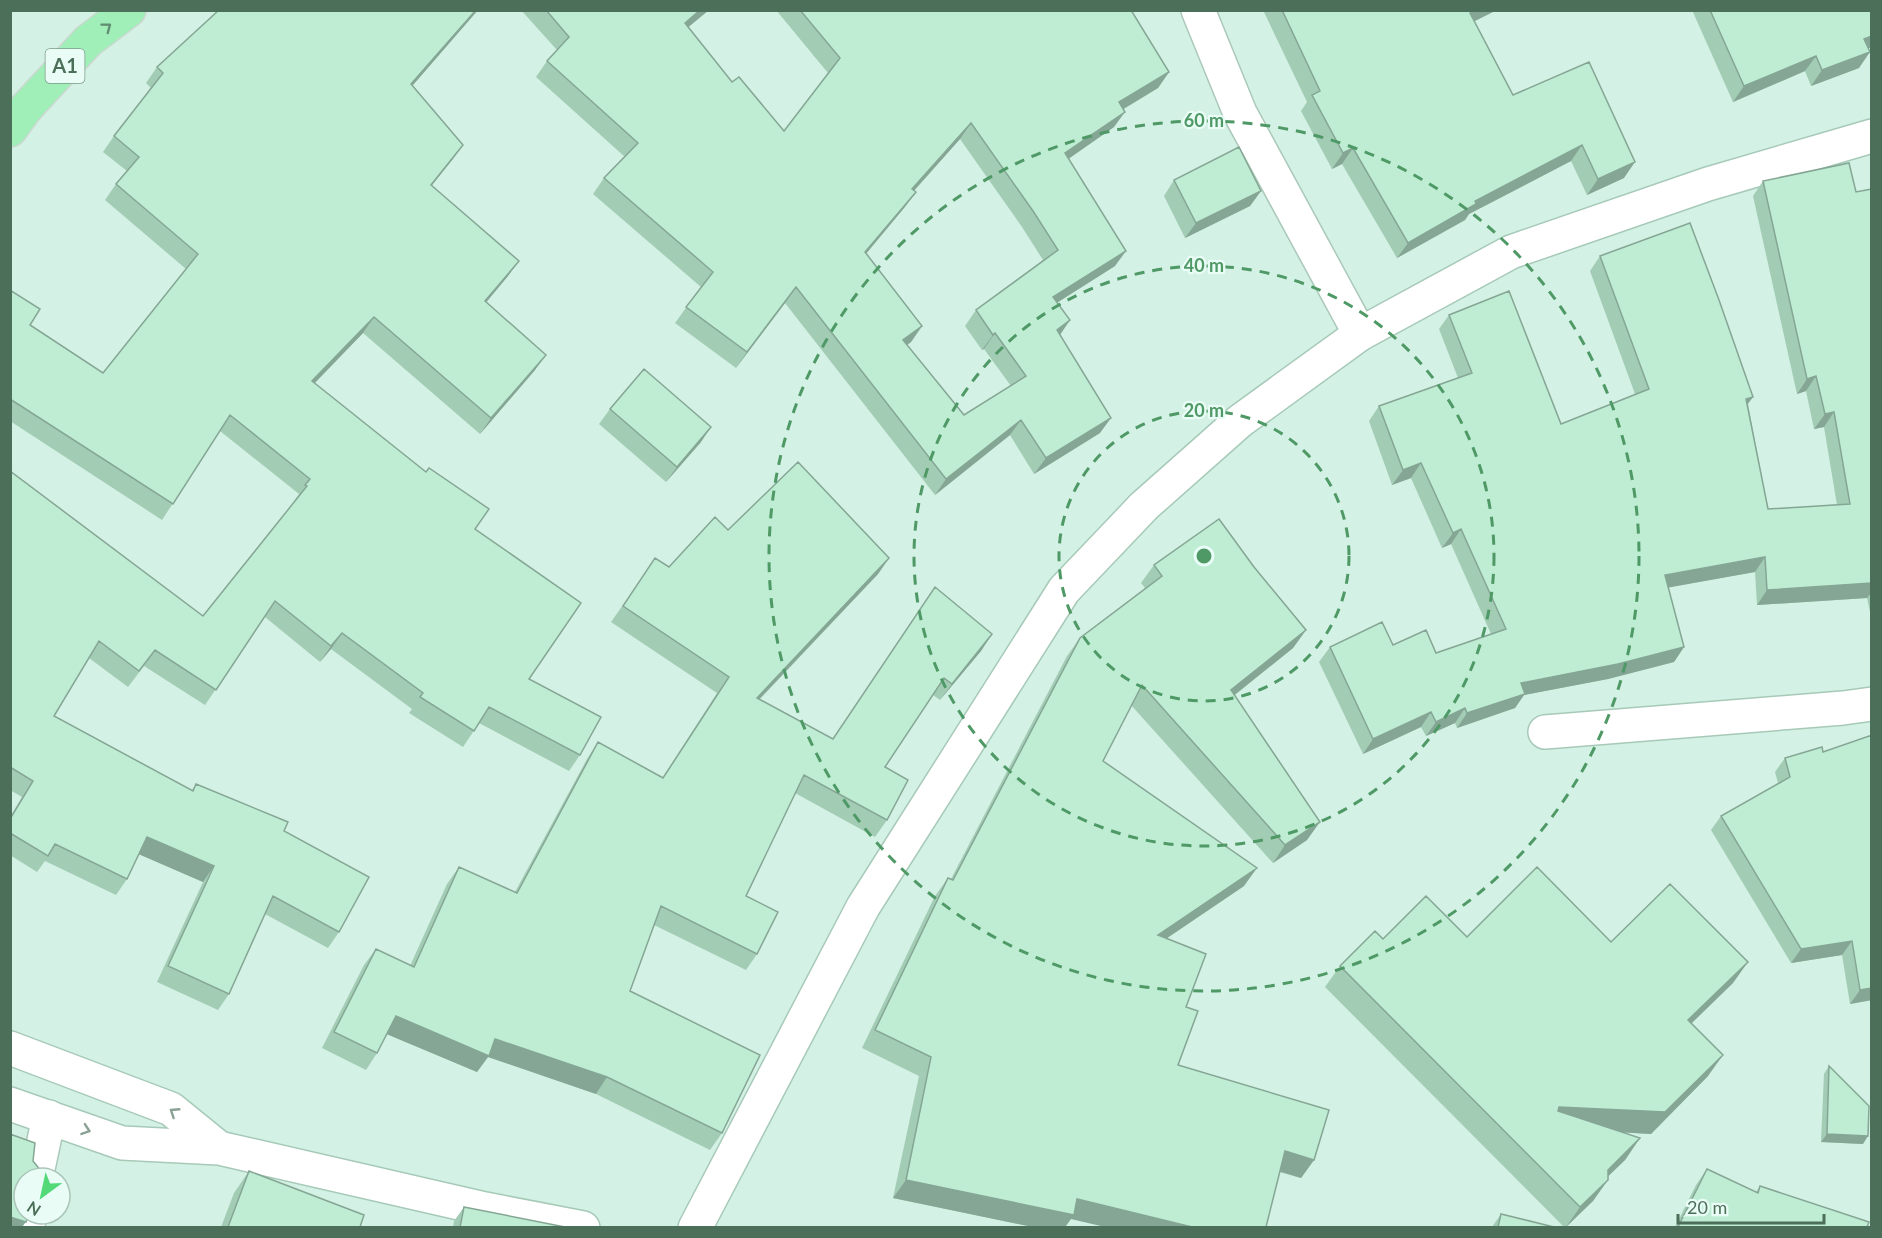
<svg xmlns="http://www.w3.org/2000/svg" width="1882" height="1238" viewBox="0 0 1882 1238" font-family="Lato,sans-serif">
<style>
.residential{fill:#d3f1e4;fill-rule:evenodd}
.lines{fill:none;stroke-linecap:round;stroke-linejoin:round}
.street-casing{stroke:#abc9ba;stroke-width:36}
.secondary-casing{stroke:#a7cab8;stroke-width:36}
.highway-casing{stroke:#cdd7d1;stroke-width:36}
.street{stroke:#fff;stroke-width:33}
.secondary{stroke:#fff;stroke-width:33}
.highway{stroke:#a0efb8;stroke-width:33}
.wall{fill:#a3ccb5;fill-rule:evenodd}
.shaded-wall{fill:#85a694}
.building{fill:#beedd3;stroke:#85a694;stroke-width:1.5;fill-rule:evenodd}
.oneway{stroke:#618f72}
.oneway2{stroke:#8ba194}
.ring{fill:none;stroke:#4f9966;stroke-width:3;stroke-dasharray:10 8}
.labels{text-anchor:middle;stroke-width:4.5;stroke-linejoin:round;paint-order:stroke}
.shield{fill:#e9fdf6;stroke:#7b9a89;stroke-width:1.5}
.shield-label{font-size:20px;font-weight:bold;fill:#4c6f5a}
.centre{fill:#4f9966;stroke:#e9fdf6;stroke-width:3}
.ring-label{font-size:18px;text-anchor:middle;font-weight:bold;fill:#4f9966;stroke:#e9fdf6;stroke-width:4.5;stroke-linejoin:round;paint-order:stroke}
</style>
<rect width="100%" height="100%" fill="#e3faf2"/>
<path class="residential" d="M 10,11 L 1871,11 L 1871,1227 L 11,1227 ZM 24,1178 L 60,1178 L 60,1214 L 24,1214 Z"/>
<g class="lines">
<g class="street-casing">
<path id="street" d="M 1198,10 L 1240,113 L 1360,334
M 36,1178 L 49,1117
M 28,1228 L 29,1214"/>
</g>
<g class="secondary-casing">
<path id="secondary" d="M 1545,732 L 1843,708 L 1872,704
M 10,1048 L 171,1109 L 219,1148
M 10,1104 L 122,1143 L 219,1148 L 485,1209 L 583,1228
M 695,1228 L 863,907 L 1064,590 L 1144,506 L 1240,421 L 1360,334 L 1511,252 L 1708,184 L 1872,136"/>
</g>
<g class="highway-casing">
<path id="highway" d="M 10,130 L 26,108 L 88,41 L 129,10"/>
</g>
<use href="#street" class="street"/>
<use href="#secondary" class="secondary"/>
<use href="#highway" class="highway"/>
</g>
<path class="wall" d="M 219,10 L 478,10 L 412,86 L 463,145 L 452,160 L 432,185 L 508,276 L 486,302 L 535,370 L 480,434 L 363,333 L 315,383 L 475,529 L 529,679 L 580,755 L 569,771 L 479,723 L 463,747 L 409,713 L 412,709 L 331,649 L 320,662 L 265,617 L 205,705 L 144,666 L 128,687 L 89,658 L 54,716 L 192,790 L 196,784 L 284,831 L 339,932 L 328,948 L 265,914 L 229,994 L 218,1010 L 157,982 L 203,882 L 139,854 L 127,879 L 116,895 L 45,861 L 37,872 L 10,855 L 10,817 L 22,797 L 10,790 L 10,471 L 203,616 L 295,501 L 294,501 L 299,494 L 220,431 L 162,520 L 10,421 L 10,290 L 30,325 L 103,373 L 186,269 L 105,200 L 116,184 L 127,171 L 103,152 L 114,136 L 151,88 L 146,83 L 157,67 Z
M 521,10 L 709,10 L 688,27 L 732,82 L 784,131 L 828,73 L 776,10 L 1131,10 L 1169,72 L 1158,88 L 1124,109 L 1114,127 L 1068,159 L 1115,266 L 1057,303 L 1070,320 L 1060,335 L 1100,433 L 1034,474 L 1010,435 L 935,495 L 785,303 L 736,368 L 675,323 L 701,287 L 593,194 L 604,178 L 625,157 L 536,77 L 547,61 L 557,50 ZM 960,139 L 1022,227 L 1043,260 L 976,310 L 965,326 L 982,350 L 984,349 L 1011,386 L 964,415 L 907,345 L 911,342 L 922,326 L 866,254 L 904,208 L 916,192 L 914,191 Z
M 1263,10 L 1497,10 L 1474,21 L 1513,95 L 1589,62 L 1624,178 L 1587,195 L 1571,161 L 1469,214 L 1465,220 L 1397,258 L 1342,164 L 1332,169 L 1301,111 L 1307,102 Z
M 1692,10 L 1872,10 L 1872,47 L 1868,48 L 1859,68 L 1811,86 L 1805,71 L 1733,102 Z
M 1174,180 L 1261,191 L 1250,206 L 1185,238 L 1164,196 Z
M 1763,181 L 1856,192 L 1872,189 L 1872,621 L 1867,598 L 1757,605 L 1755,572 L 1668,587 L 1684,647 L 1674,662 L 1608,679 L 1524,695 L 1515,708 L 1457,728 L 1455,723 L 1426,736 L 1421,727 L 1363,754 L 1319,662 L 1330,647 L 1393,645 L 1436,653 L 1491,634 L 1451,544 L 1442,548 L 1411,478 L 1392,485 L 1369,421 L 1379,406 L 1458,378 L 1439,329 L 1449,315 L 1561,424 L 1635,394 L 1590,271 L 1600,256 L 1748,404 L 1768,509 L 1837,505 L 1824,427 L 1814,429 L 1806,391 L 1797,394 L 1753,196 Z
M 610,409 L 701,442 L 666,482 L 599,424 Z
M 728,530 L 889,558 L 878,574 L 760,699 L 833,739 L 992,634 L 981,651 L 940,700 L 933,695 L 885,767 L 887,820 L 875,837 L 795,793 L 746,896 L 757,954 L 746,970 L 654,925 L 630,991 L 722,1133 L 710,1150 L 596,1094 L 488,1057 L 477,1072 L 387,1034 L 377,1053 L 366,1070 L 322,1048 L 364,965 L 376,949 L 410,966 L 447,884 L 459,867 L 515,892 L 587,759 L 598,742 L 663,777 L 717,693 L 611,622 L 644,575 L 669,567 Z
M 1154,565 L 1254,567 L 1306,630 L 1293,648 L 1235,695 L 1307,840 L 1273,863 L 1131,705 L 1103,761 L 1244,886 L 1167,938 L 1186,1007 L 1178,1065 L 1314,1160 L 1301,1178 L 1279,1172 L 1071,1219 L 1065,1227 L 1033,1227 L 893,1198 L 919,1076 L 862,1048 L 935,896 L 948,878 L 951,879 L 1067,656 L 1080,638 L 1145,588 L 1141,583 Z
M 1872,735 L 1872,1000 L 1850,1004 L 1842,955 L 1791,963 L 1711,830 L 1721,816 L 1778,783 L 1775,772 L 1785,758 L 1823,752 Z
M 1467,937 L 1611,942 L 1733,983 L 1692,1023 L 1708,1076 L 1651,1134 L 1620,1132 L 1640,1138 L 1625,1160 L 1608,1176 L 1593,1201 L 1566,1227 L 1564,1227 L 1325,987 L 1340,966 L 1383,939 Z
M 1829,1066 L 1863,1144 L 1821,1142 L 1824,1074 Z
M 1707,1169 L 1756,1192 L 1760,1186 L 1867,1227 L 1675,1227 L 1696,1185 Z
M 249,1171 L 360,1227 L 221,1227 L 234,1193 Z
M 464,1207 L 565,1227 L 453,1227 L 454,1221 Z
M 1501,1214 L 1554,1227 L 1492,1227 Z"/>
<path class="shaded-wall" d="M 476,10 L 478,10 L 400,100 L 411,84 Z
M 700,10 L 709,10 L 674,39 L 685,23 Z
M 1475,10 L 1497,10 L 1459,29 L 1470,13 Z
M 1872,36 L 1872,47 L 1853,54 L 1864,39 Z
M 1870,52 L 1859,68 L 1811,86 L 1822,70 Z
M 1816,56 L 1805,71 L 1733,102 L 1744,86 Z
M 1169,72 L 1158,88 L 1108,118 L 1119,102 Z
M 1125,112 L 1114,127 L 1054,169 L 1065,153 Z
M 971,123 L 960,139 L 901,205 L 912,189 Z
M 463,145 L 452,160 L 420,200 L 431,185 Z
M 1582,145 L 1571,161 L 1469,214 L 1465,220 L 1397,258 L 1408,243 L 1475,201 Z
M 1353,148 L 1342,164 L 1332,169 L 1343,153 Z
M 1635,162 L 1624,178 L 1587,195 L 1598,179 Z
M 1261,191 L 1250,206 L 1185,238 L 1196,223 Z
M 916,192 L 904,208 L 854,268 L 865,252 Z
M 1126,251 L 1115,266 L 1042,312 L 1053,297 Z
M 519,261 L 508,276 L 474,317 L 485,301 Z
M 796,287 L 785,303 L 736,368 L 747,352 Z
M 374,317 L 363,333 L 301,397 L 312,381 Z
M 1070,320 L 1059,336 L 1057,330 Z
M 922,326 L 911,342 L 892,356 L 903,340 Z
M 995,333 L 984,349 L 982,350 L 993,335 Z
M 546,355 L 535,370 L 480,434 L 491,418 Z
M 1816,376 L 1806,391 L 1797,394 L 1807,379 Z
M 1753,397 L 1742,412 L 1746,399 Z
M 1834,412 L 1824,427 L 1814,429 L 1825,414 Z
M 1111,418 L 1100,433 L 1034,474 L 1046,458 Z
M 1021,420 L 1010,435 L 935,495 L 946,479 Z
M 711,427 L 701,442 L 666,482 L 677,467 Z
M 1421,463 L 1411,478 L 1392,485 L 1403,470 Z
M 1461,529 L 1451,544 L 1442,548 L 1453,533 Z
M 1765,557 L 1755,572 L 1655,590 L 1665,575 Z
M 889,558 L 878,574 L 745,714 L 757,698 Z
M 1872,583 L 1872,592 L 1867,598 L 1757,605 L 1767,590 Z
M 1306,630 L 1293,648 L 1218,708 L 1231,690 Z
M 342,633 L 331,649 L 320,662 L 331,646 Z
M 992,634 L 981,651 L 940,700 L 952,684 Z
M 1684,647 L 1674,662 L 1608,679 L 1524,695 L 1515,708 L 1457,728 L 1467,713 L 1521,683 Z
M 1465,708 L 1455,723 L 1426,736 L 1436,722 Z
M 1431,712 L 1421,727 L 1363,754 L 1373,739 Z
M 1320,822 L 1307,840 L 1273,863 L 1285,845 Z
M 147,837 L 214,866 L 203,882 L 136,853 Z
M 1257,868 L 1244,886 L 1145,953 L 1158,935 Z
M 1852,941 L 1842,955 L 1791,963 L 1801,949 Z
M 1748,962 L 1733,983 L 1673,1041 L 1688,1020 Z
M 1872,988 L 1872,1000 L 1850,1004 L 1860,990 Z
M 396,1016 L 495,1039 L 607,1077 L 596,1094 L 488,1057 L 477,1072 L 384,1033 Z
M 1723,1055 L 1708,1076 L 1651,1134 L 1544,1128 L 1559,1107 Z
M 1827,1134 L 1868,1136 L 1863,1144 L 1821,1142 Z
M 1640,1138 L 1625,1160 L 1593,1191 L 1608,1170 Z
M 1285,1151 L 1314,1160 L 1301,1178 L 1272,1169 Z
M 41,1174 L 38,1178 L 33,1178 L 36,1175 Z
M 906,1180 L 1077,1199 L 1192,1227 L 1105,1227 L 1071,1219 L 1065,1227 L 1033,1227 L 893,1198 Z
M 1608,1180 L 1593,1201 L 1566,1227 L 1580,1207 Z
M 10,1217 L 26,1222 L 22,1227 L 10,1227 Z"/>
<path class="building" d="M 219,10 L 476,10 L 411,84 L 463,145 L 431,185 L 519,261 L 485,301 L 546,355 L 491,418 L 374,317 L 312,381 L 426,472 L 429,468 L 489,509 L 475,529 L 581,603 L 529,679 L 601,717 L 580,755 L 489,707 L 474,731 L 420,697 L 423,693 L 342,633 L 331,646 L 275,601 L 216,690 L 155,650 L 139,671 L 99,641 L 54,716 L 193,791 L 196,784 L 288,822 L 284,831 L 369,877 L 339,932 L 273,896 L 229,994 L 168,966 L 214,866 L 147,837 L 127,879 L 55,844 L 48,856 L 10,833 L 10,819 L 33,781 L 10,767 L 10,471 L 203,616 L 307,486 L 305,485 L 310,479 L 230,415 L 173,504 L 10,399 L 10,290 L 40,309 L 30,325 L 103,373 L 198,254 L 116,184 L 139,157 L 114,136 L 163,73 L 157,67 Z
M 546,10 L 700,10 L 685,23 L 732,82 L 739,77 L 784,131 L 840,58 L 800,10 L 1131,10 L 1169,72 L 1119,102 L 1125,112 L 1065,153 L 1126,251 L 1053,297 L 1070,320 L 1057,330 L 1111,418 L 1046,458 L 1021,420 L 946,479 L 796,287 L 747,352 L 686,307 L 713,272 L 604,178 L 638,143 L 547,61 L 569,37 ZM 971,123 L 1033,211 L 1058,250 L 976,310 L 993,335 L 995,333 L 1026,376 L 964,415 L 903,340 L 922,326 L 865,252 L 916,192 L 912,189 Z
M 1282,10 L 1475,10 L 1470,13 L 1513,95 L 1589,62 L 1635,162 L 1598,179 L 1582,145 L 1475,201 L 1476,204 L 1408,243 L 1353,148 L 1343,153 L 1312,95 L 1320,91 Z
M 1710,10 L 1872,10 L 1872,36 L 1864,39 L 1870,52 L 1822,70 L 1816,56 L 1744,86 Z
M 1239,147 L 1261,191 L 1196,223 L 1174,180 Z
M 1849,163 L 1856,192 L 1872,189 L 1872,583 L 1767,590 L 1765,557 L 1665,575 L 1684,647 L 1618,664 L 1521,683 L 1525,694 L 1467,713 L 1465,708 L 1436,722 L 1431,712 L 1373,739 L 1330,647 L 1382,622 L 1393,645 L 1426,630 L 1436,653 L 1506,629 L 1461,529 L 1453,533 L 1421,463 L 1403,470 L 1379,406 L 1472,373 L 1449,315 L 1509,291 L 1561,424 L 1649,389 L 1600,256 L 1690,223 L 1719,300 L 1753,397 L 1746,399 L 1768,509 L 1850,504 L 1834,412 L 1825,414 L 1816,376 L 1807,379 L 1763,181 Z
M 644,369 L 711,427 L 677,467 L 610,409 Z
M 798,462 L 889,558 L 757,698 L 833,739 L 935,587 L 992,634 L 952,684 L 944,678 L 885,767 L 908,780 L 887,820 L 804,775 L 746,896 L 778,912 L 757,954 L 661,906 L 630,991 L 760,1055 L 722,1133 L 607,1077 L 495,1039 L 489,1056 L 396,1016 L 377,1053 L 334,1032 L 376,949 L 414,967 L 459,867 L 517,893 L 598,742 L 663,778 L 729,677 L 623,606 L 655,558 L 669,567 L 715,517 L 728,530 Z
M 1219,519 L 1254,567 L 1306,630 L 1231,690 L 1320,822 L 1285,845 L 1142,685 L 1103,761 L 1257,868 L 1158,935 L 1206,954 L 1186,1007 L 1198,1011 L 1178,1065 L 1329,1110 L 1314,1160 L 1285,1151 L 1266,1227 L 1192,1227 L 1077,1199 L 1074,1215 L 906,1180 L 931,1057 L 875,1030 L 948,878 L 953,880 L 1080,638 L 1162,576 L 1154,565 Z
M 1872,735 L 1872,988 L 1860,990 L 1852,941 L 1801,949 L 1721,816 L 1790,777 L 1785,758 L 1822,747 L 1823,752 Z
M 1537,867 L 1611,942 L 1670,884 L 1748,962 L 1688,1020 L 1723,1055 L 1665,1112 L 1559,1107 L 1558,1111 L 1640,1138 L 1608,1170 L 1608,1180 L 1580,1207 L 1340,966 L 1375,931 L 1383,939 L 1426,896 L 1467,937 Z
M 1829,1066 L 1869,1106 L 1868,1136 L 1827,1134 Z
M 10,1134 L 35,1143 L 33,1161 L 42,1172 L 41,1174 L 36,1175 L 33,1178 L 24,1178 L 24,1214 L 27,1214 L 28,1216 L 26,1222 L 10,1217 Z
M 1707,1169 L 1758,1193 L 1760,1186 L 1869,1222 L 1867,1227 L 1678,1227 Z
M 249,1171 L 364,1215 L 360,1227 L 228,1227 Z
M 464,1207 L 565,1227 L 460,1227 Z
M 1501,1214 L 1554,1227 L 1498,1227 Z"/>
<defs><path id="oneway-chevron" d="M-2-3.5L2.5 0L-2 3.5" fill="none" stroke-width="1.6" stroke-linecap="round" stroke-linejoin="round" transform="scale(1.5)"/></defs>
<use class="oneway" href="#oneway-chevron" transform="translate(107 27) rotate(-37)"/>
<g class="oneway2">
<use href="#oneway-chevron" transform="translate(174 1112) rotate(-147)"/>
<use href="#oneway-chevron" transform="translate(86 1130) rotate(19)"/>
</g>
<g class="ring">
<circle cx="1204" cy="556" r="145"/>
<circle cx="1204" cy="556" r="290"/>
<circle cx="1204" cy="556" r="435"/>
</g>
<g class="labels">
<rect class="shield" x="45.5" y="49" width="39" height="34" rx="4.5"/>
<g class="shield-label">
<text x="65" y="73">A1</text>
</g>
</g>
<circle cx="1204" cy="556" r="9" class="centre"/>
<g class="ring-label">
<text x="1204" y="127">60 m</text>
<text x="1204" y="272">40 m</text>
<text x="1204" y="417">20 m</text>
</g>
<rect width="1882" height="1238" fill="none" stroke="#4c6f5a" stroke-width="24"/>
<g transform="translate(42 1196) rotate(213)"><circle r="28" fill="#e9fdf6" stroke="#aac4b8" stroke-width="1.5"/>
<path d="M0-4.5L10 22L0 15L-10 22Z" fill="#53d978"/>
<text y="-9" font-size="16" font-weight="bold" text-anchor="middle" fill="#4c6f5a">N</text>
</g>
<path d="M1678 1214v9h146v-9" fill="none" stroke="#4c6f5a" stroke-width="3"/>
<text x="1687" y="1214" font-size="18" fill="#4c6f5a" stroke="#e9fdf6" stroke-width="4.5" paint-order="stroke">20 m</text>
</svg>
